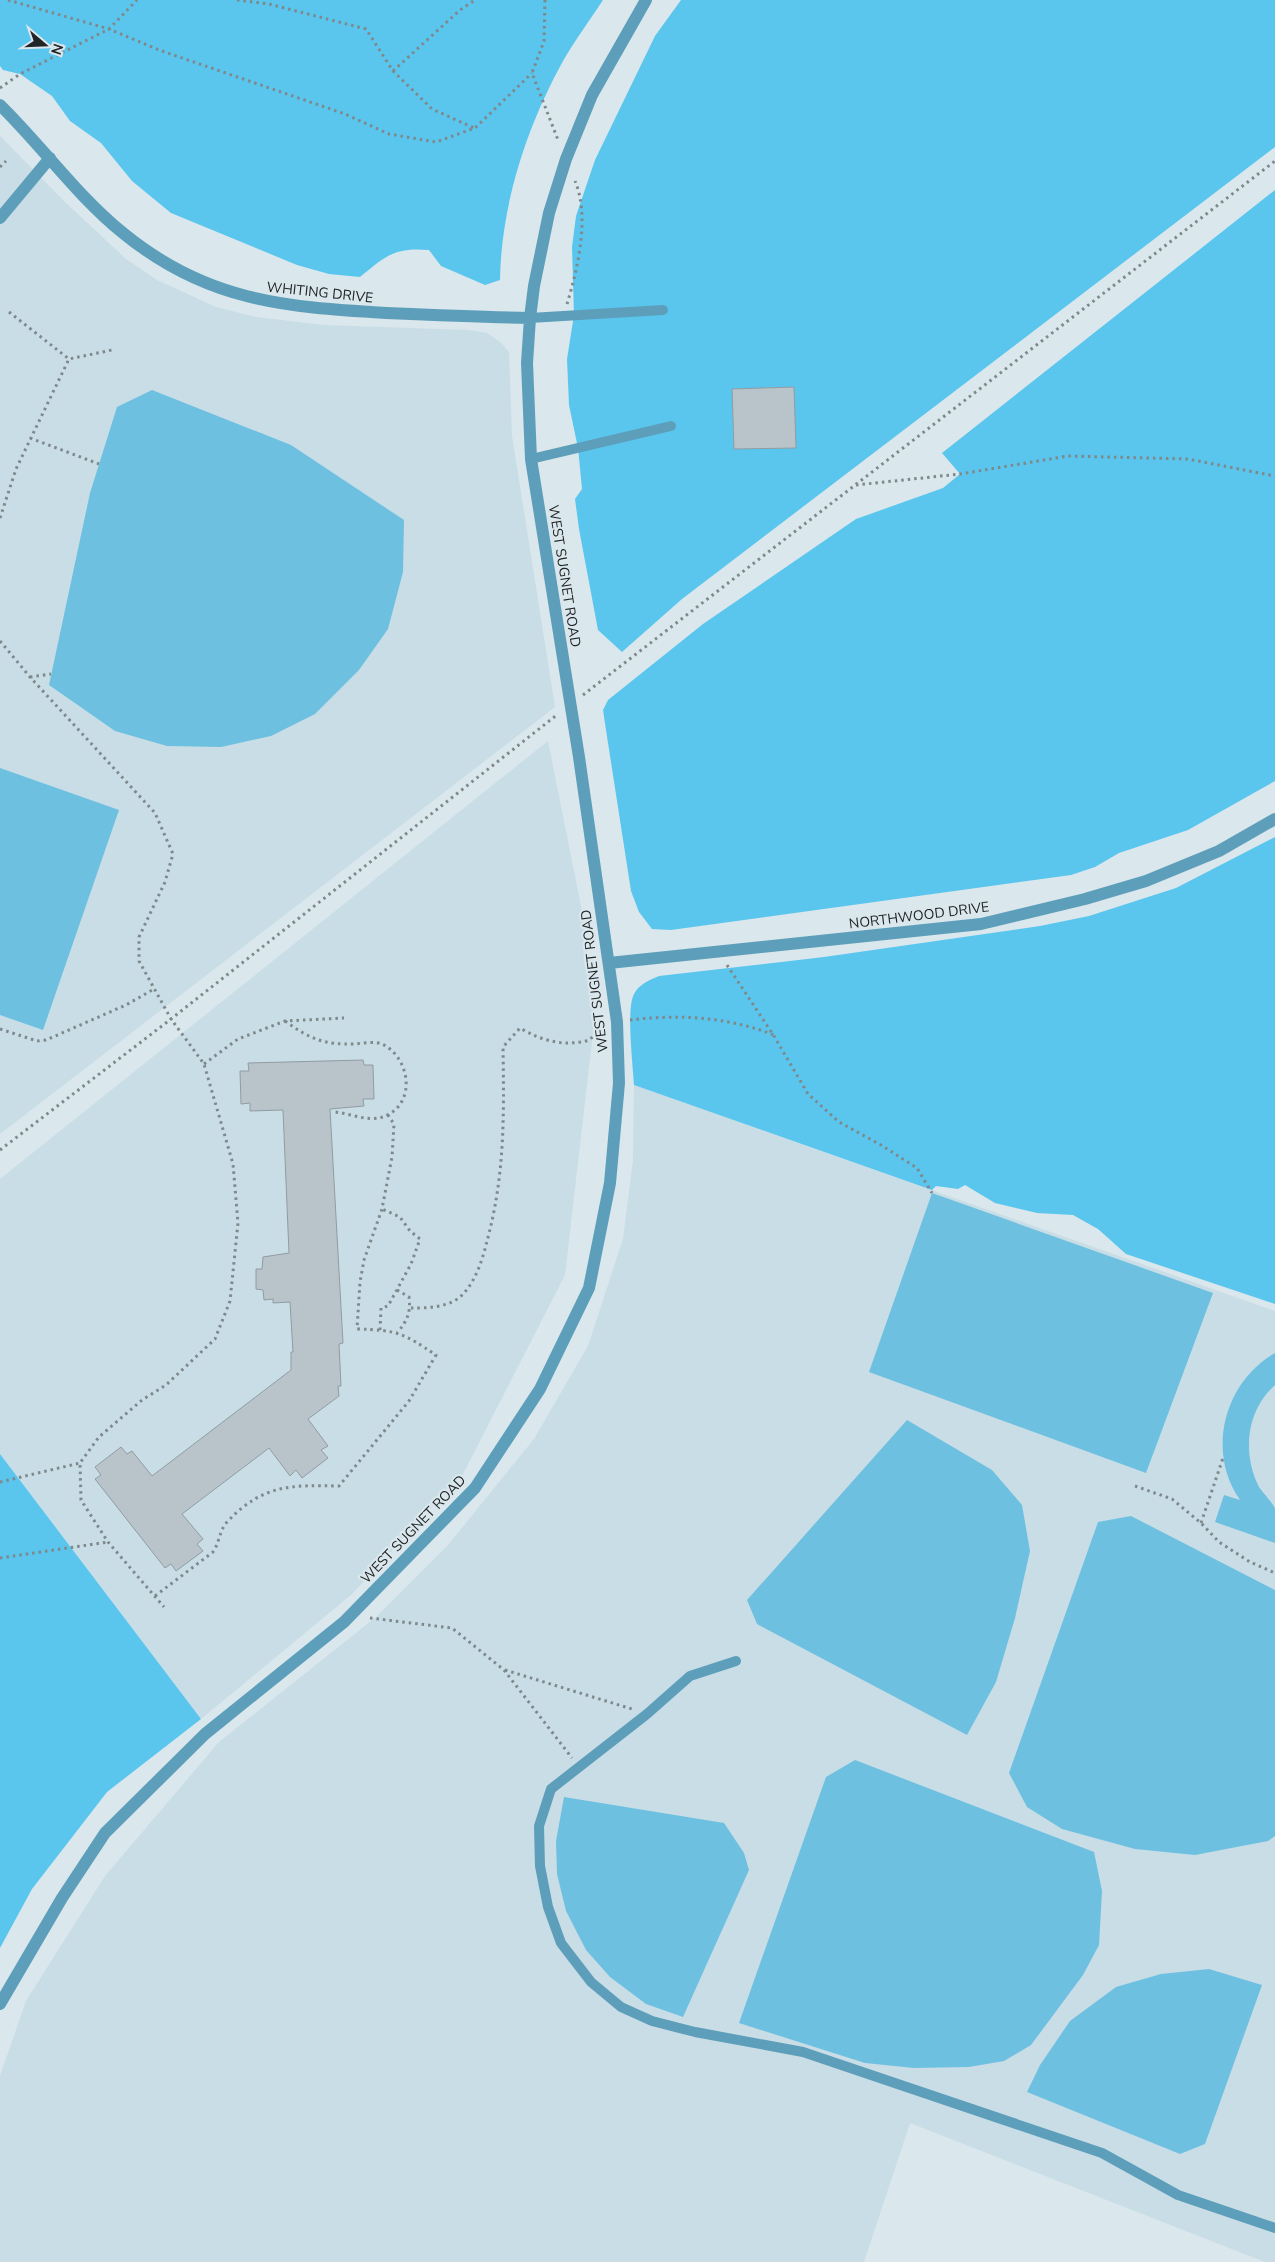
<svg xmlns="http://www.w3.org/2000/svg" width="1275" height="2262" viewBox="0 0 1275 2262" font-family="'Nunito Sans',sans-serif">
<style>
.built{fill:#c8dde6}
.green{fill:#6ec0e1}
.forest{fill:#5ac6ee}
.building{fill:#b8c4ca;stroke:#919ca2}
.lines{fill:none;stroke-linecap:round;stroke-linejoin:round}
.path{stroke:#7f888b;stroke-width:3;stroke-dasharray:2.5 4;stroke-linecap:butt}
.lane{stroke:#5d9fba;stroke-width:10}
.street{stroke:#5d9fba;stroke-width:12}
.labels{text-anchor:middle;stroke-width:4.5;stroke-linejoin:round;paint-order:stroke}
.street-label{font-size:14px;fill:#212527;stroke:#dae7ec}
</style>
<rect width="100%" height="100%" fill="#dae7ec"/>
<path class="built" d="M 0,136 L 66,203 L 126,259 L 157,280 L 216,307 L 256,317 L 323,325 L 468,330 L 487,333 L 500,342 L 509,352 L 512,436 L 555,707 L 0,1134 Z
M 548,741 L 585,926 L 595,1015 L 565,1275 L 463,1474 L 352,1594 L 201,1719 L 0,1454 L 0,1179 Z
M 634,1085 L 1275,1311 L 1275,2262 L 1265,2262 L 910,2123 L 864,2262 L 0,2262 L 0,2076 L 26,2001 L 105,1876 L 219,1742 L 376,1617 L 448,1545 L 534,1439 L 588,1346 L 623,1239 L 633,1160 Z"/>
<path class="green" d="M 152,390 L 291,445 L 404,520 L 403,572 L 388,629 L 359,670 L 315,714 L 271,736 L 221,747 L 167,746 L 115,731 L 49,685 L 90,493 L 117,407 Z
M 0,768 L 119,810 L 43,1030 L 0,1015 Z
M 932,1193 L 1213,1293 L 1146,1473 L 869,1372 Z
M 1275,1353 L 1275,1385 C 1246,1411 1242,1453 1259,1487 C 1263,1493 1274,1504 1275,1509 C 1275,1518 1275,1533 1275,1543 L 1215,1522 L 1224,1495 L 1240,1500 C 1206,1452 1224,1382 1275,1353 Z
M 907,1420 L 992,1470 L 1022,1505 L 1030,1551 L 1015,1618 L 996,1682 L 967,1735 L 757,1624 L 747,1600 Z
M 1131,1516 L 1275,1590 L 1275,1836 L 1268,1841 L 1195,1855 L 1135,1849 L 1062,1829 L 1027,1807 L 1009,1773 L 1098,1522 Z
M 855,1760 L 1094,1852 L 1102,1891 L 1099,1945 L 1083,1975 L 1031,2045 L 1004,2061 L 969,2067 L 914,2068 L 865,2063 L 739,2023 L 826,1777 Z
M 564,1797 L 724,1823 L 744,1853 L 749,1870 L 683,2017 L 646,2004 L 610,1977 L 586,1950 L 566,1911 L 557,1874 L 556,1841 Z
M 1209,1969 L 1262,1985 L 1205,2144 L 1180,2154 L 1027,2092 L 1040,2065 L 1070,2021 L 1116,1987 L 1161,1974 Z"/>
<path class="forest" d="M 0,0 L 603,0 C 590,20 575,40 563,61 C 527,126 501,205 500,280 L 485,285 L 441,266 L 429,250 C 394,247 386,256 360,277 L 329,274 L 297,265 L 171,213 L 132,181 L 101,143 L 70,121 L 52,96 L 20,74 L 3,70 L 0,66 Z
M 681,0 L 1275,0 L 1275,147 L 682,599 L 622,652 L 598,630 L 579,529 L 575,499 L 582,489 L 578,448 L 569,405 L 567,359 L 574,315 L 572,247 L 576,216 L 595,160 L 655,36 Z
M 1275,190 L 1275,781 L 1188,830 L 1119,853 L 1095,867 L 1071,875 L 671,930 L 652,929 L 639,912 L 631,891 L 606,730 L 603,710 L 608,700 L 703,624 L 856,519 L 943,488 L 960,474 L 942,453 Z
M 1275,837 L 1275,1304 L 1126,1254 L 1098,1229 L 1073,1215 L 1037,1213 L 995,1203 L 965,1185 L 958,1189 L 936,1186 L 932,1190 L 634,1085 C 633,1065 626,1009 634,994 C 639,984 650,980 659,976 L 824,957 L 1040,926 L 1089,916 L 1176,888 Z
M 0,1454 L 201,1719 L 107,1792 L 32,1889 L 0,1948 Z"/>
<path class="building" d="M 794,387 L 796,448 L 734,449 L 732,389 Z
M 363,1060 L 364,1065 L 373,1065 L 374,1099 L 363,1099 L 364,1106 L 330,1109 L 343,1343 L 339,1344 L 341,1386 L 338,1386 L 339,1396 L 308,1419 L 328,1446 L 321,1450 L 328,1458 L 302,1478 L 296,1470 L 290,1476 L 269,1448 L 182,1514 L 203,1539 L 197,1544 L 203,1551 L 176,1571 L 171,1564 L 165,1568 L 95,1479 L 101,1475 L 95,1467 L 121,1447 L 127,1454 L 132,1451 L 152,1476 L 291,1370 L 291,1352 L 293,1352 L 290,1302 L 273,1303 L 273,1299 L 264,1300 L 263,1290 L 256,1289 L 256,1269 L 262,1269 L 263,1257 L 289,1253 L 283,1110 L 250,1111 L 250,1103 L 241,1104 L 240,1071 L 249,1071 L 248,1063 Z"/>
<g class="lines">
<path class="path" d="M 8,0 L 109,29 L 159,50 L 345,114 L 389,134 L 436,142 L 475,128 L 532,73
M 237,0 L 269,4 L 366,29 L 393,71 L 432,109 L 474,128
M 545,0 L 544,41 L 532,73 L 558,140
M 393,71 L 460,10 L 475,0
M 0,88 L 20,74 L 109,29 L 137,0
M 0,167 L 6,161
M 567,304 C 578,268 590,216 575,181
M 9,312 L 69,359
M 30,438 L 99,464
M 856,485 L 960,474 L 1068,456 L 1188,459 L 1275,476
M 0,518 L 16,469 L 69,359 L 112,350
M 0,641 L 30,677 L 155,813 L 173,854 L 165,882 L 139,937 L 139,961 L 171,1019 L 204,1064 L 233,1164 L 238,1223 L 230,1301 L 215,1339 L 166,1385 L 142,1400 L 99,1437 L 80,1463 L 81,1500 L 108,1542 L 164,1607
M 30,677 L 51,674
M 583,695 L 1275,161
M 727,965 L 774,1036 L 808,1094 L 839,1122 L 881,1145 L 917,1168 L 932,1193
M 630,1020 C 678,1014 729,1017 774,1035
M 285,1021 C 310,1039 324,1045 355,1044 C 363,1043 375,1041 382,1044 C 408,1056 416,1097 391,1113 C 373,1125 354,1114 335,1112
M 0,1029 L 37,1041 L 46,1040 L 126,1005 L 154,989
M 204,1064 L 238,1039 L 285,1021 L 344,1018
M 0,1150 L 171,1019 L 558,714
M 397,1290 L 409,1297 C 411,1313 407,1321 397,1333
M 411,1308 C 428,1308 451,1308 464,1293 C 476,1280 483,1258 487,1241 C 505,1175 504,1115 503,1047 L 520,1028 C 542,1041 564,1047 590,1040 L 599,1028
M 380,1330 L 381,1308 L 388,1306 L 411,1264 L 420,1239 L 410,1231 L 400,1217 L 382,1209
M 0,1482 L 80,1463
M 1135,1486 L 1172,1499 L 1201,1523 L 1219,1542 L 1250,1562 L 1275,1573
M 1201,1523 L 1223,1458
M 0,1558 L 108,1542
M 155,1596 L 213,1552 C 220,1542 219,1530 228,1521 C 263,1484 292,1485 339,1486 L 409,1401 L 436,1355 C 403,1333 397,1330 357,1329 L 360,1282 L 364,1260 L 382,1209 L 392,1157 L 394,1124 L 388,1115
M 370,1618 L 452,1628 L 504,1670 L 572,1758
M 505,1670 L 632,1709"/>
<path class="lane" d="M 530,318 L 663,310
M 531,459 L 671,426
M 736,1661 L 690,1676 L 647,1714 L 551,1789 L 539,1826 L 540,1866 L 548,1907 L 561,1943 L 591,1982 L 621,2007 L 652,2021 L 695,2032 L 803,2052 L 1102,2153 L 1178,2195 L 1275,2228"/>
<path class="street" d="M 0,105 C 42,146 77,196 123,233 C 206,301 284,307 386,313 C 434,315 482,317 530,318
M 0,218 L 50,158
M 609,963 L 981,924 L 1085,899 L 1146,881 L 1219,851 L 1275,819
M 0,2004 L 62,1898 L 105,1833 L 205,1734 L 344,1622 L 475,1488 L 540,1389 L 589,1288 L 610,1183 L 619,1083 L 617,1022 L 579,757 L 531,459 L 527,363 L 530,318 L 534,286 L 549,213 L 566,159 L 592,95 L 646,0"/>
</g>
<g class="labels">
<g class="street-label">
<text transform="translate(320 292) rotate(6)" y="5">WHITING DRIVE</text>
<text transform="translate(565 576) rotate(81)" y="5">WEST SUGNET ROAD</text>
<text transform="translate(919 915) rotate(-7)" y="5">NORTHWOOD DRIVE</text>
<text transform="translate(594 981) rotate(-97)" y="5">WEST SUGNET ROAD</text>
<text transform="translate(413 1529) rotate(-46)" y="5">WEST SUGNET ROAD</text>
</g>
</g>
<g transform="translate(45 45) rotate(109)" stroke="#dae7ec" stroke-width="4" paint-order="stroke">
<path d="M0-4L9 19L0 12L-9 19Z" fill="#212527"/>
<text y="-8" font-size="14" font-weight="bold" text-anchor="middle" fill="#212527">N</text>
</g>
</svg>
